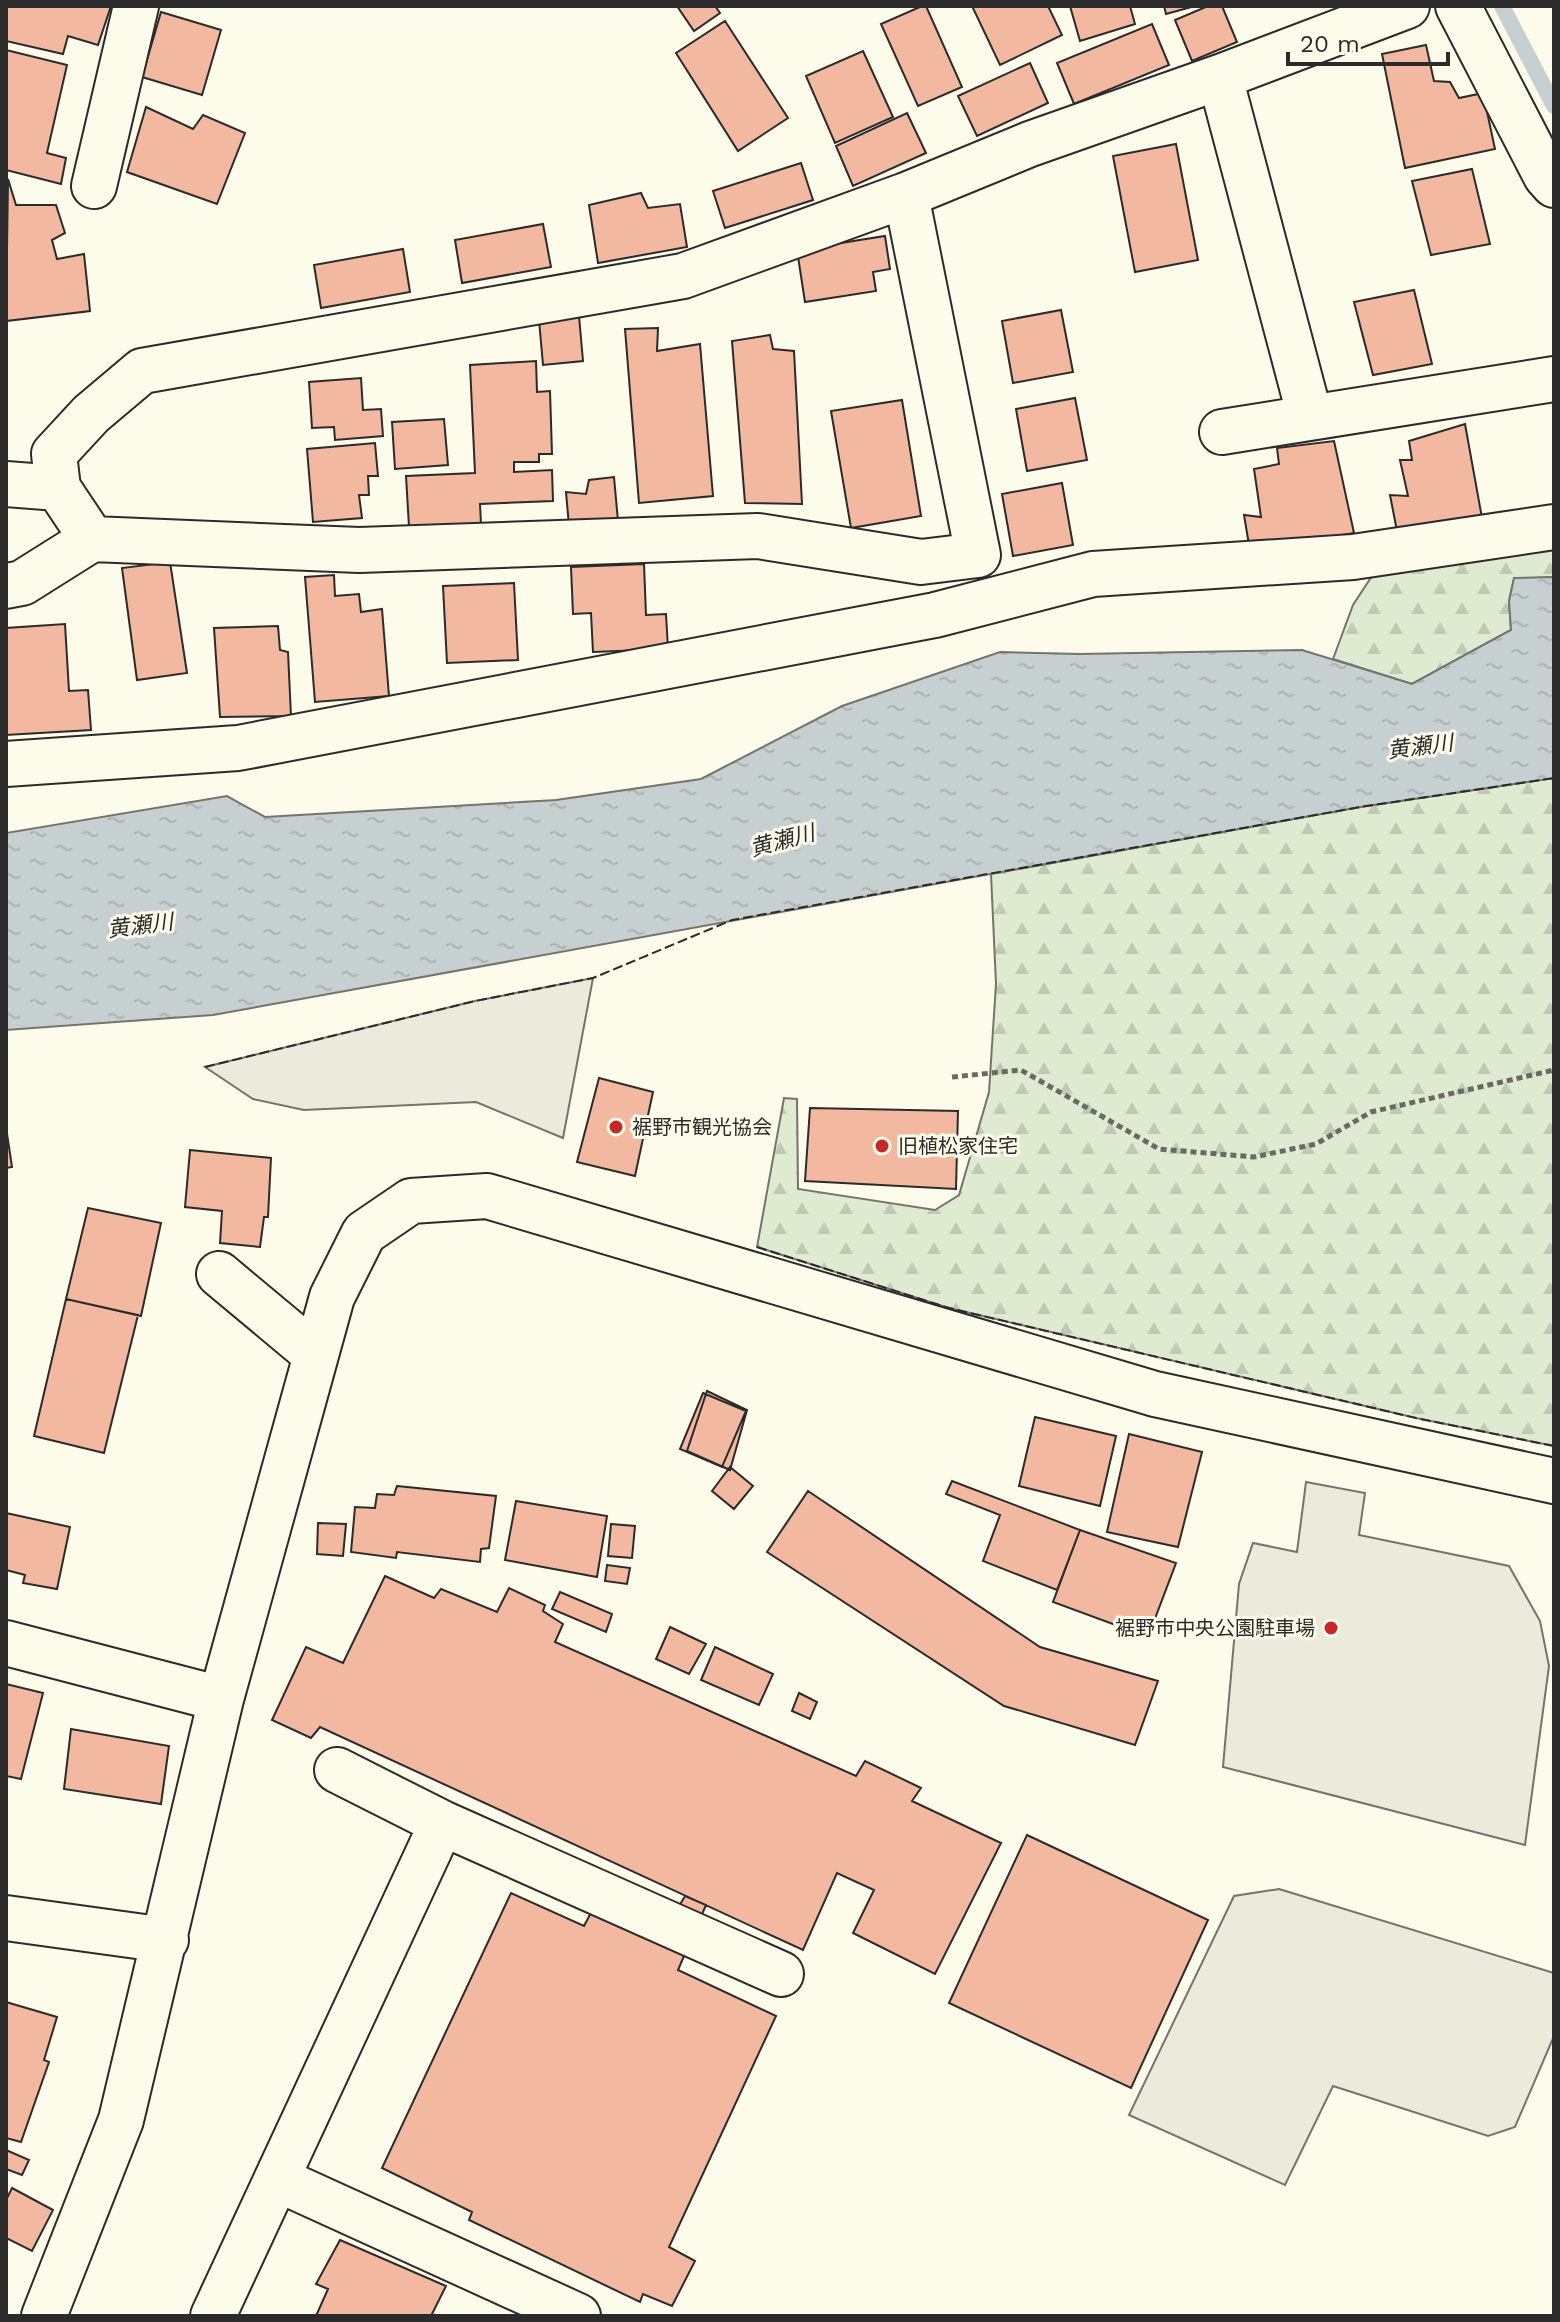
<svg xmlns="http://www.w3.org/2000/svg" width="1560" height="2322" viewBox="0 0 1560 2322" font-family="'Work Sans','Noto Sans JP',sans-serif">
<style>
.forest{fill:url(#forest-firs);stroke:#74746e;stroke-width:2}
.parking{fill:#eceadb;stroke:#74746e;stroke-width:2}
.water{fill:url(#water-ripples);stroke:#74746e;stroke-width:2}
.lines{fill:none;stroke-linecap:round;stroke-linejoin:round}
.stream{stroke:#c7d0d0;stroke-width:16}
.building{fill:#f2b8a0;stroke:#2b2b2b;stroke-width:2}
.minor-casing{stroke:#2b2b2b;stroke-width:48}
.path{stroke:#6a6964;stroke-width:5;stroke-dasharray:6 4;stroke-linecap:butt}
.minor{stroke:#fdfbea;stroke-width:44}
.fence{stroke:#2b2b2b;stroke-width:2;stroke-dasharray:10 4;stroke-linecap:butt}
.poi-dot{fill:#c62828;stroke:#fdfbea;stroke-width:3}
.labels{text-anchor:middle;stroke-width:6;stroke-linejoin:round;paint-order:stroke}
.poi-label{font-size:20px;fill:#2b2b2b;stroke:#fdfbea;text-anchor:start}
.water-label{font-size:22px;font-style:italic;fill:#2b2b2b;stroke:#fdfbea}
</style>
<defs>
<pattern id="forest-firs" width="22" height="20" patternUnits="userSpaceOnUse" patternTransform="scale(2)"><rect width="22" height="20" fill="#deebd1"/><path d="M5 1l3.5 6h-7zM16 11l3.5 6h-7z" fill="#bfcab4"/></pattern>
<pattern id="water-ripples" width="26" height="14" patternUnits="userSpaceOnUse" patternTransform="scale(2)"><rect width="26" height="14" fill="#c7d0d0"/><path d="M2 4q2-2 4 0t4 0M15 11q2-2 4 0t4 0" fill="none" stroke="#abb3b3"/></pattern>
</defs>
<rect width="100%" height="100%" fill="#fdfbea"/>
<path class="forest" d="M 1554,545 L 1554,577 L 1514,579 L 1509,601 L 1511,630 L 1412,684 L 1333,659 L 1353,605 L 1378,567 Z
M 1554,778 L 1554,1446 L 1416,1418 L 949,1308 L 757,1247 L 784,1098 L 797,1099 L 798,1189 L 935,1210 L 959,1195 L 989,1092 L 996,984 L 991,874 L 1360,807 Z"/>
<path class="parking" d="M 593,978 L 563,1138 L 476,1102 L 304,1110 L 253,1099 L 205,1067 L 475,1001 Z
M 1306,1482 L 1365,1493 L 1359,1535 L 1509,1566 L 1540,1621 L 1549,1666 L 1525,1845 L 1223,1767 L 1239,1584 L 1253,1543 L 1297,1552 Z
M 1279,1889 L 1554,1973 L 1554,2036 L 1515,2127 L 1488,2136 L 1333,2086 L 1285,2185 L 1129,2115 L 1234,1896 Z"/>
<path class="water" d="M 1554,577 L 1554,778 L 1360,807 L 213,1015 L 6,1030 L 6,833 L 227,796 L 265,817 L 556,800 L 701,779 L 842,706 L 1000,652 L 1080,654 L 1302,650 L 1412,684 L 1511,630 L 1509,601 L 1514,578 Z"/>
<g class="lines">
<path class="stream" d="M 1502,6 L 1554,106"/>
</g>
<path class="building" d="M 6,6 L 111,6 L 98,45 L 68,36 L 63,54 L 6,41 Z
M 677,6 L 715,6 L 720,13 L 694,31 Z
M 922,6 L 926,6 L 962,87 L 918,106 L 881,24 Z
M 972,6 L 1048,6 L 1062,35 L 1000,65 Z
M 1070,6 L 1130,6 L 1135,24 L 1080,41 Z
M 1164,6 L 1195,6 L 1166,14 Z
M 1208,6 L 1222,6 L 1237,42 L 1192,61 L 1175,20 Z
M 161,12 L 221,30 L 202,95 L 142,77 Z
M 725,21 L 788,118 L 738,151 L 676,53 Z
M 1152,24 L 1169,65 L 1074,104 L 1057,63 Z
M 1426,45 L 1434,81 L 1450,82 L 1459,98 L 1483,93 L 1495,149 L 1405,168 L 1382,54 Z
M 6,50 L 67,65 L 47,153 L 66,158 L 61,184 L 6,170 Z
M 863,51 L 893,117 L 835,143 L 806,76 Z
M 1030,63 L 1048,103 L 977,136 L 958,96 Z
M 146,107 L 193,129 L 203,115 L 245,133 L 217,204 L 127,172 Z
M 907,113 L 926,153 L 853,186 L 836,146 Z
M 1176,144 L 1198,260 L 1135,272 L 1113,156 Z
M 801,163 L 813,200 L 725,228 L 713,191 Z
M 1472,169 L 1490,244 L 1431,255 L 1412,181 Z
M 8,179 L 16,205 L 56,205 L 65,233 L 52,240 L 57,259 L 84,254 L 90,311 L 6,321 Z
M 641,193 L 648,208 L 680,204 L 687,247 L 598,263 L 589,205 Z
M 543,224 L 551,267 L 462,283 L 455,240 Z
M 885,236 L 890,269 L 873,272 L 876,291 L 805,302 L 797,250 Z
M 403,249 L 410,292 L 321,308 L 314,265 Z
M 1414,290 L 1432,364 L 1373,375 L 1354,302 Z
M 1061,310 L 1073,372 L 1013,383 L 1002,321 Z
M 579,316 L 583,361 L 543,365 L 539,320 Z
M 658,328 L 657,351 L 700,344 L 713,496 L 639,503 L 625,329 Z
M 770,335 L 773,349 L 794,351 L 802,504 L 745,503 L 732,341 Z
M 536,361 L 537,392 L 550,391 L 552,454 L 539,454 L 539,462 L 514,462 L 514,472 L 552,470 L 553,501 L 480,504 L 481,524 L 409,527 L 406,476 L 475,473 L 470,365 Z
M 361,378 L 363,410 L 381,409 L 383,436 L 335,440 L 334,427 L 312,428 L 309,382 Z
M 1075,398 L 1087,460 L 1027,471 L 1016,409 Z
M 902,400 L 921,516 L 851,528 L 831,411 Z
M 444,419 L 448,465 L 395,469 L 392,422 Z
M 1465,424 L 1482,518 L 1397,531 L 1390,495 L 1408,496 L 1400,460 L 1412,460 L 1409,441 Z
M 1334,441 L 1354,533 L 1250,551 L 1244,515 L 1261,517 L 1254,469 L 1279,464 L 1277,448 Z
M 375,443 L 378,476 L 368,476 L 369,495 L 359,495 L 362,518 L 313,522 L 307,449 Z
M 614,477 L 618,521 L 569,526 L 566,492 L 586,494 L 589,480 Z
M 1062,483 L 1073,545 L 1013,556 L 1002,494 Z
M 170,562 L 187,673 L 137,680 L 122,568 Z
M 644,564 L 646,615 L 666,614 L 668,649 L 593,652 L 591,613 L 573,614 L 571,567 Z
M 334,575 L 335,596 L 359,594 L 361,612 L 382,609 L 389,696 L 315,702 L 305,577 Z
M 514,583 L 518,660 L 447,663 L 443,586 Z
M 65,624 L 69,691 L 88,690 L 91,730 L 6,735 L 6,628 Z
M 278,626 L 280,650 L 288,652 L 291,716 L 220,717 L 214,628 Z
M 599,1078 L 653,1092 L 635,1176 L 577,1162 Z
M 810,1108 L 958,1111 L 956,1189 L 805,1181 Z
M 6,1127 L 12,1167 L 6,1168 Z
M 190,1150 L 271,1158 L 268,1217 L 264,1217 L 260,1247 L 220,1243 L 222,1211 L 185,1207 Z
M 88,1208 L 161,1223 L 141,1316 L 66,1299 Z
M 66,1299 L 138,1315 L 104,1453 L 34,1436 Z
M 707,1391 L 747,1410 L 730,1470 L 687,1451 Z
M 703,1393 L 746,1411 L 722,1467 L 680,1449 Z
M 1035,1417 L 1116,1436 L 1100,1506 L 1019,1486 Z
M 1129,1434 L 1202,1452 L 1178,1547 L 1107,1532 Z
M 730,1467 L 753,1486 L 734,1509 L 712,1491 Z
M 952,1481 L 1080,1530 L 1057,1590 L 983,1561 L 1000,1515 L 946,1494 Z
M 397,1486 L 496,1496 L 489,1548 L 481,1549 L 480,1562 L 397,1552 L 396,1558 L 351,1552 L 355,1507 L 375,1508 L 377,1494 L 394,1495 Z
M 808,1491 L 1040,1647 L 1158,1681 L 1135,1745 L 1004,1706 L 767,1552 Z
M 516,1501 L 607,1516 L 597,1577 L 505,1560 Z
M 6,1513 L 70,1527 L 57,1589 L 23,1583 L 25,1575 L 6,1570 Z
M 318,1523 L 346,1524 L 343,1556 L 317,1554 Z
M 611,1524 L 635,1526 L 632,1558 L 608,1556 Z
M 1080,1530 L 1176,1563 L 1148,1637 L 1053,1602 Z
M 607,1565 L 630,1568 L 627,1584 L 605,1581 Z
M 385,1576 L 434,1598 L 441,1589 L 497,1612 L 509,1588 L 545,1605 L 543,1611 L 563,1624 L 555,1642 L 856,1776 L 865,1761 L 921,1788 L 912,1801 L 1001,1843 L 935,1974 L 853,1933 L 874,1890 L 837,1873 L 803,1950 L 320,1727 L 311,1738 L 272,1720 L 306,1647 L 343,1663 Z
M 560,1592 L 612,1614 L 606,1632 L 552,1609 Z
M 670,1627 L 706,1644 L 689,1674 L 656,1659 Z
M 715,1647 L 773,1674 L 759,1705 L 701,1680 Z
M 6,1684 L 43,1693 L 21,1779 L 6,1776 Z
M 799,1693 L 817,1702 L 810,1719 L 792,1711 Z
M 71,1729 L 169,1746 L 161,1804 L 64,1789 Z
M 1027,1835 L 1208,1920 L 1131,2088 L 949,2003 Z
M 603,1890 L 671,1920 L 685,1896 L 706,1905 L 678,1970 L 776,2016 L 669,2247 L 695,2261 L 672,2306 L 643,2294 L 640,2302 L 469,2220 L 472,2212 L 382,2168 L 511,1893 L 584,1926 Z
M 6,2002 L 57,2017 L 44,2060 L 49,2062 L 21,2142 L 6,2138 Z
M 6,2150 L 29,2160 L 22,2175 L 6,2169 Z
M 12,2188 L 53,2210 L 32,2251 L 6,2238 L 6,2200 Z
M 340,2240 L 446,2286 L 431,2316 L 316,2316 L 328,2289 L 316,2284 Z"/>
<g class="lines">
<g class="minor-casing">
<path id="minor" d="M 1458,6 L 1546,176 L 1554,185
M 1220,77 L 1310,417
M 94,186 L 136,6
M 906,195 L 978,555 L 921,562 L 758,536 L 359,550 L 92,539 L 58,488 L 54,454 L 91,414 L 142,371 L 683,276 L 906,195 L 1030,144 L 1220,77 L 1407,6
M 1222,432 L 1554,379
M 6,484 L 58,488
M 6,586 L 22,583 L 92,539
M 6,764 L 238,748 L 935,615 L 1093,574 L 1353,557 L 1554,527
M 219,1274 L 316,1355
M 6,1643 L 221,1699
M 337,1770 L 442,1823 L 781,1974
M 6,1918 L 166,1940
M 277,2179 L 578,2316
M 44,2316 L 121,2120 L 221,1699 L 332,1297 L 364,1233 L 411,1201 L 487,1196 L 1155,1394 L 1554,1481
M 213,2316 L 442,1823"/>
</g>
<path class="path" d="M 952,1077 L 1021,1070 L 1159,1149 L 1254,1157 L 1316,1144 L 1371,1112 L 1554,1070"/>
<use href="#minor" class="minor"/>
<path class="fence" d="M 205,1067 L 475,1001 L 593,978 L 732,920 L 1360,807 L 1554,778
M 757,1247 L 949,1308 L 1416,1418 L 1554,1446"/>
</g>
<g class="poi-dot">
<circle cx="616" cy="1127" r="8"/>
<circle cx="882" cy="1146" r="8"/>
<circle cx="1331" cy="1628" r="8"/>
</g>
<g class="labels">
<g class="poi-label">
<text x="632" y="1134">裾野市観光協会</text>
<text x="898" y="1153">旧植松家住宅</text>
<text x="1315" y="1635" text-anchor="end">裾野市中央公園駐車場</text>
</g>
<g class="water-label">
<text transform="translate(1420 746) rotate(-7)" y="8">黄瀬川</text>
<text transform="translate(782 840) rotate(-15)" y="8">黄瀬川</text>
<text transform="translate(140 925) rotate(-7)" y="8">黄瀬川</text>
</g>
</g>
<rect width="1560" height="2322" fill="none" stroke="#2b2b2b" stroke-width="16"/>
<path d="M1288 52v12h160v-12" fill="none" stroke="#2b2b2b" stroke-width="4"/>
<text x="1300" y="52" font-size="24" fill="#2b2b2b" stroke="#fdfbea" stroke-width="6" paint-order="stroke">20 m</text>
</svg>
